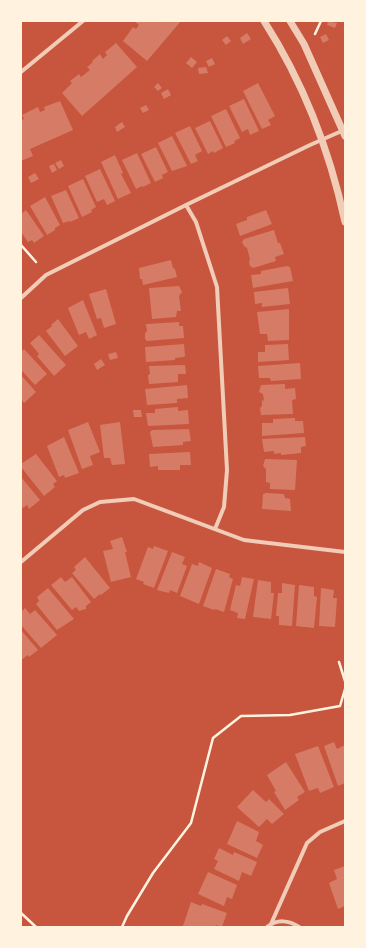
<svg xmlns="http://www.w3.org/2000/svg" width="366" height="948" viewBox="0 0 366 948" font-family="Commissioner,sans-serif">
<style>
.building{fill:#d67c66}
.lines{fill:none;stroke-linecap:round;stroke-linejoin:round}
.path{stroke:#fff3e0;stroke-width:2.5}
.minor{stroke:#f1ccb7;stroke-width:4}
.tertiary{stroke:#f1ccb7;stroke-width:7}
</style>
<rect width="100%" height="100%" fill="#c8553d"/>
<path class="building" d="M 134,21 L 181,21 L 147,61 L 123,41 L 133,27 L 136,29 L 139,25 Z
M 328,21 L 337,23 L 335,28 L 327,25 Z
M 247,33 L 251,39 L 243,44 L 240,38 Z
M 326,34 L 329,40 L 323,43 L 320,37 Z
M 227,36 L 231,41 L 226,45 L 222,40 Z
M 116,43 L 137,67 L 82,116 L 62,93 L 72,83 L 70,81 L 79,74 L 81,77 L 90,70 L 87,67 L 93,62 L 92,61 L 100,54 L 103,59 L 107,55 L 105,52 Z
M 191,57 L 197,62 L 192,68 L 186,63 Z
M 212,58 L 215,64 L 209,67 L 206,61 Z
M 206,67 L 208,73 L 199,74 L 198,68 Z
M 158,83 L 162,88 L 158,91 L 154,87 Z
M 258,83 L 275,116 L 268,120 L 271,125 L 262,129 L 243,91 Z
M 168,89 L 171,95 L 164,99 L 161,93 Z
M 244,99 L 259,131 L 250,135 L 248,129 L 242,132 L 229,106 Z
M 60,101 L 73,130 L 30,149 L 33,156 L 21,161 L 21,120 L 24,119 L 22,115 L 38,107 L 40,112 L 45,110 L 44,107 Z
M 146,105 L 149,110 L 143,113 L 140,108 Z
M 226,109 L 240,138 L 234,141 L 235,143 L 226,147 L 211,116 Z
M 210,121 L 223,148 L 214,153 L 213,151 L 208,154 L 195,128 Z
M 122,122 L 125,127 L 117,132 L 115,127 Z
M 190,126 L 202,151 L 195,155 L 198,161 L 191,164 L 175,133 Z
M 172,136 L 187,166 L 172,171 L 158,143 Z
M 156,147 L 168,172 L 162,175 L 163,178 L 155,182 L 141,154 Z
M 137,153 L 151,183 L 143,187 L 142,186 L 136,189 L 122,160 Z
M 115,155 L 123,173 L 121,174 L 131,193 L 118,199 L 101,162 Z
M 61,160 L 64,166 L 59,169 L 55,163 Z
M 54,164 L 57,170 L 52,173 L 49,166 Z
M 100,169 L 115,201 L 107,205 L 104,199 L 97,202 L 85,176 Z
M 35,173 L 39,179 L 31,183 L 28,177 Z
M 83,179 L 96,207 L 91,210 L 92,212 L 82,217 L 68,186 Z
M 66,190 L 79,218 L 70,222 L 70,221 L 63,223 L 51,196 Z
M 45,197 L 60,225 L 55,228 L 55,230 L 47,235 L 30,206 Z
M 26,210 L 44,236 L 34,243 L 32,240 L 28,242 L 21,232 L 21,214 Z
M 266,210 L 272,224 L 240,236 L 236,224 L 247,220 L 247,217 Z
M 274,230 L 278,243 L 280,243 L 284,254 L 275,257 L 276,261 L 253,268 L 250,266 L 249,262 L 250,259 L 247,248 L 244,246 L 242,242 L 244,239 Z
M 171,260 L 173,268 L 175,269 L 177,277 L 143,285 L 142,279 L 140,279 L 139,268 Z
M 287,266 L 290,267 L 293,281 L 253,288 L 251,275 L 261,274 L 261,271 Z
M 179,286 L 182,292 L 179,296 L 181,311 L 177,311 L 176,317 L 152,319 L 149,288 Z
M 288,288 L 290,304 L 262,307 L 262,303 L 255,304 L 254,292 Z
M 106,289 L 116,324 L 104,328 L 101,318 L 97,319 L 89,294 Z
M 83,300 L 97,335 L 89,339 L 86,332 L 79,335 L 68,308 Z
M 289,309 L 289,340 L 268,341 L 267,334 L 260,334 L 257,312 Z
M 58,319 L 78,346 L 65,356 L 46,331 L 52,326 L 51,325 Z
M 179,322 L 179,326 L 183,326 L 184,338 L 147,341 L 145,339 L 145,333 L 147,331 L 146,324 Z
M 39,335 L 66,365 L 54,376 L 37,356 L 39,354 L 30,343 Z
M 184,344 L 185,356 L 184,357 L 175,358 L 175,360 L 146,362 L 145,347 Z
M 288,344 L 289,360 L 258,362 L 258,352 L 265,352 L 265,345 Z
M 24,349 L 47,374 L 35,385 L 21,370 L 21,352 Z
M 116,352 L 118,358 L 110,360 L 108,354 Z
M 101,359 L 105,365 L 97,370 L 94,364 Z
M 300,363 L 301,379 L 271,381 L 270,378 L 259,378 L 258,366 Z
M 185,365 L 186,374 L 178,374 L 178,382 L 149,384 L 148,375 L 150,374 L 149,366 Z
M 21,375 L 36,392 L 24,403 L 21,399 Z
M 285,384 L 285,389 L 295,388 L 296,399 L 292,400 L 293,414 L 261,415 L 260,408 L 262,406 L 262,400 L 264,401 L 263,394 L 259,392 L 261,385 Z
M 187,385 L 188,398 L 177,399 L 177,403 L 147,405 L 145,389 Z
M 178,407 L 178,411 L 188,410 L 189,424 L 148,426 L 146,413 L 155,413 L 155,409 Z
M 133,410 L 141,410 L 142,417 L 134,417 Z
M 295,418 L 295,421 L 303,421 L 304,433 L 262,436 L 262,423 L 273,423 L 273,419 Z
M 88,422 L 100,452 L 90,456 L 93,465 L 82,469 L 68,430 Z
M 120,422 L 125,464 L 112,465 L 110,458 L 104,458 L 100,425 Z
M 189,429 L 191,441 L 183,442 L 183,445 L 153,447 L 150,432 L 152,430 Z
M 64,437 L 79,473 L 65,478 L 64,475 L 59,477 L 47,446 Z
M 305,437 L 306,446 L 301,447 L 301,453 L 281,455 L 281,453 L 274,454 L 274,451 L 264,452 L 262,439 Z
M 190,452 L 191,465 L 180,465 L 180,470 L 158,470 L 158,466 L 150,467 L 149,454 Z
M 36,454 L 57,481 L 53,484 L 55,487 L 44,496 L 21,467 L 21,464 Z
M 265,459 L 297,460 L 295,490 L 270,489 L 270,483 L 266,482 L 266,469 L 263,466 Z
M 21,477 L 40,500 L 29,509 L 27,505 L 23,508 L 21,506 Z
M 266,493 L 284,494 L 285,498 L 290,499 L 291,511 L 262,509 L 263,494 Z
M 122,537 L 127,552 L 125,552 L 131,577 L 111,582 L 103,551 L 113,549 L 110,541 Z
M 154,546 L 168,551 L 154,588 L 143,584 L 144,582 L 136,579 L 148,547 L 153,549 Z
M 172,552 L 185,557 L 182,564 L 187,566 L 177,593 L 170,590 L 169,593 L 157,590 Z
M 85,557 L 110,588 L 101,595 L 100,594 L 94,599 L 72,573 L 76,570 L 74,567 Z
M 199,562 L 212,568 L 199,604 L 180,596 L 192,564 L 198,566 Z
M 216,569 L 230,574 L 229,577 L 233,579 L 224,612 L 215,609 L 214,610 L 203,606 Z
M 61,577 L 65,582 L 72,577 L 91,602 L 86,606 L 86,609 L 79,611 L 76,607 L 72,610 L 51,585 Z
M 242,577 L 254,579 L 245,619 L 237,618 L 238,613 L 230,610 L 236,585 L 240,586 Z
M 258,580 L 271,582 L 271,593 L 274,593 L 271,619 L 253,617 Z
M 282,583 L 295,585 L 292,626 L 279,625 L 279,616 L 276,616 L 278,593 L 282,593 Z
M 299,585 L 314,587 L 314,596 L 317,597 L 314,628 L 296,626 Z
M 48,588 L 74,619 L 57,630 L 36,604 L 39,601 L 37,597 Z
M 321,588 L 334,590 L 333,598 L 337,598 L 335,627 L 319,626 Z
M 25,608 L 30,614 L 35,610 L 57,635 L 41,648 L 21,625 L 21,612 Z
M 21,630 L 38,650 L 29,657 L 28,655 L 21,660 Z
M 334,742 L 337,749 L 345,745 L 345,783 L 338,786 L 324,746 Z
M 318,746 L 334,787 L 320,793 L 318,788 L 309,791 L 295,754 Z
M 286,762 L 305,792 L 297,797 L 299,800 L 285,810 L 274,792 L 276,791 L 267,775 Z
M 253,790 L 266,802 L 269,799 L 284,814 L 272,824 L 267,819 L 259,827 L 237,807 Z
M 237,821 L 259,832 L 256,841 L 263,845 L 257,858 L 227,844 Z
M 219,848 L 233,855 L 234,852 L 257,862 L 251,876 L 242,872 L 239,881 L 214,869 L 218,861 L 214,859 Z
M 345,866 L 345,906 L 338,909 L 329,883 L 337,879 L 334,870 Z
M 208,872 L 237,885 L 232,899 L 227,897 L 224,906 L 198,894 Z
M 191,902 L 201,906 L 202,904 L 227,913 L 222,927 L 216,925 L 215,927 L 183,926 Z"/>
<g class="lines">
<path class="path" d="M 315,34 L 321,21
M 21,245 L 36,262
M 339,662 L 345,681
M 21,913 L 36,927
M 122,927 L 127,916 L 153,873 L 191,823 L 213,738 L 241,716 L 290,715 L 340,706 L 345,689"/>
<path class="minor" d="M 21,72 L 83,21
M 186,205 L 196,222 L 217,287 L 227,470 L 224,507 L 215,529
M 21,298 L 46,275 L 186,205 L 310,145 L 344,130
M 21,562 L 83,510 L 100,502 L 134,499 L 244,540 L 345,552
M 271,924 L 307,843 L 320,832 L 345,821
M 267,927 C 277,919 289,920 299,927"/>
<path class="tertiary" d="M 264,21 C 303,82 330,152 345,222
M 290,21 L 304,44 L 345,136"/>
</g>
<rect width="366" height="948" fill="none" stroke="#fff3e0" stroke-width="44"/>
</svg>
